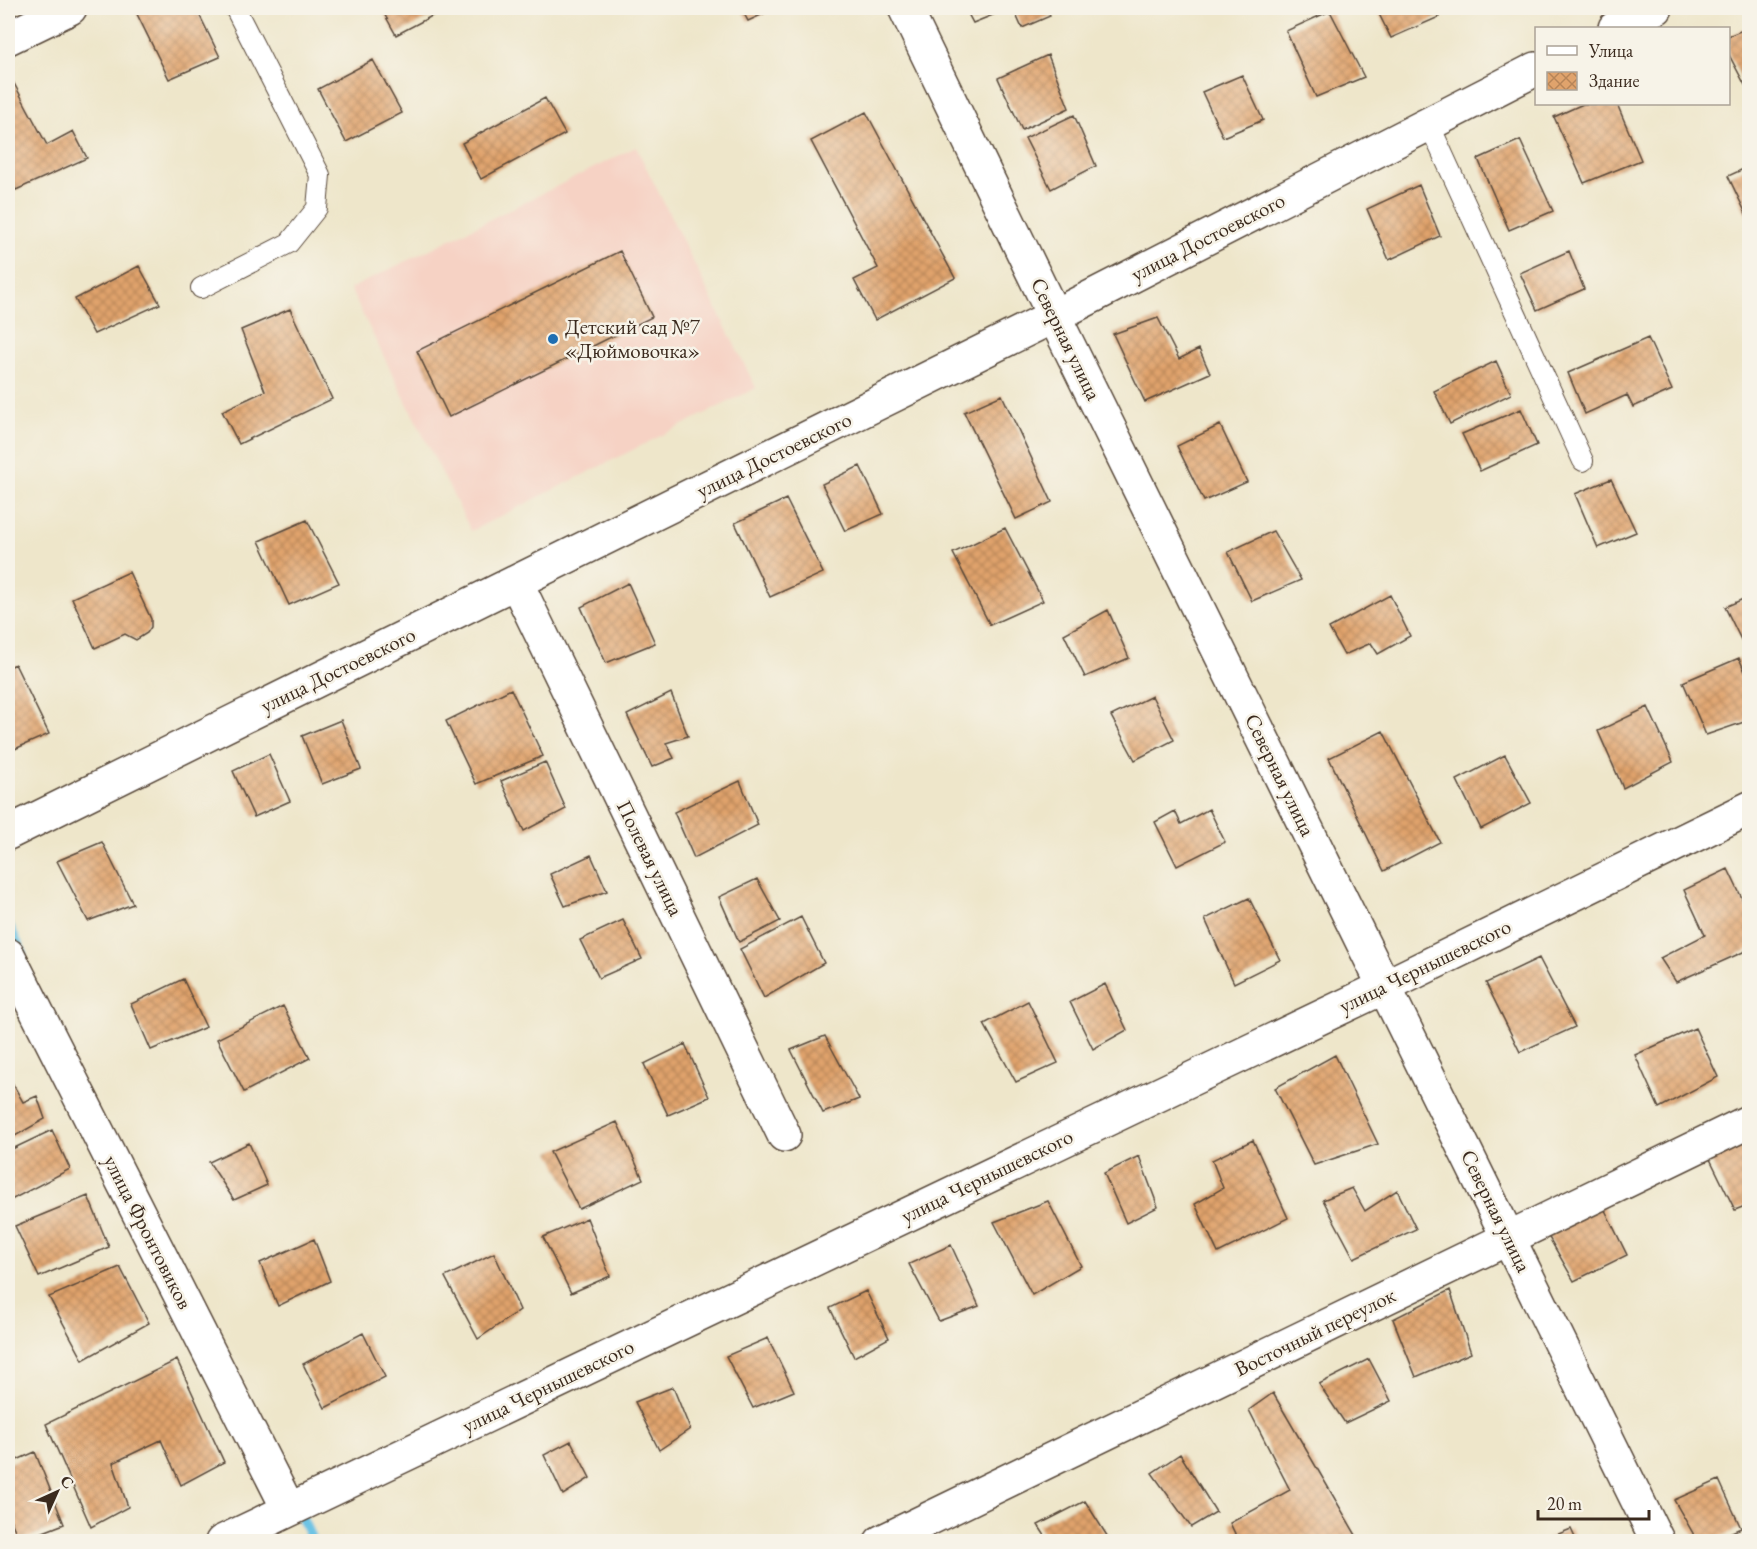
<svg xmlns="http://www.w3.org/2000/svg" width="1757" height="1549" viewBox="0 0 1757 1549" font-family="'EB Garamond',serif">
<style>
.built{fill:#f6d2c4}
.lines{fill:none;stroke-linecap:round;stroke-linejoin:round}
.stream{stroke:#66c1e4;stroke-width:10}
.building{fill:url(#building-cross-hatch)}
.service-casing{stroke:#564638;stroke-width:22}
.minor-casing{stroke:#564638;stroke-width:36}
.service{stroke:#fff;stroke-width:20}
.minor{stroke:#fff;stroke-width:33}
.poi-dot{fill:#1f6fb2;stroke:#f7f3e8;stroke-width:2}
.labels{text-anchor:middle;stroke-width:5;stroke-linejoin:round;paint-order:stroke}
.street-label{font-size:21px;fill:#3b2a1e;stroke:#f7f3e8}
.poi-label{font-size:21px;fill:#3b2a1e;stroke:#f7f3e8;text-anchor:start}
</style>
<defs>
<pattern id="building-cross-hatch" width="8" height="8" patternUnits="userSpaceOnUse" patternTransform="scale(1.5)"><rect width="8" height="8" fill="#e0a36c"/><path d="M0 0l8 8M0 8l8-8" fill="none" stroke="#b78558"/></pattern>
</defs>
<rect width="100%" height="100%" fill="#f7f3e8"/>
<filter id="ink" filterUnits="userSpaceOnUse"><feTurbulence type="fractalNoise" baseFrequency=".0167" numOctaves="2"/><feDisplacementMap in="SourceGraphic" scale="12" xChannelSelector="R" yChannelSelector="G"/><feConvolveMatrix kernelMatrix="1 2 1 2 8 2 1 2 1" color-interpolation-filters="sRGB"/></filter>
<filter id="wash" filterUnits="userSpaceOnUse"><feTurbulence type="fractalNoise" baseFrequency=".008" numOctaves="4" result="noise"/><feDisplacementMap in="SourceGraphic" scale="24" xChannelSelector="R" yChannelSelector="G"/><feGaussianBlur stdDeviation="1.35" result="paint"/><feColorMatrix in="noise" values="0 0 0 0 0 0 0 0 0 0 0 0 0 0 0 0 0 1.4 0 .05"/><feComposite in="paint" operator="in"/></filter>
<g filter="url(#wash)">
<rect width="100%" height="100%" fill="#eee6ca"/>
<path class="built" d="M 636,147 L 756,388 L 471,531 L 350,289 Z"/>
<g class="lines">
<path class="stream" d="M 8,924 L 22,953
M 298,1510 L 313,1542"/>
</g>
<g id="blocks">
<path class="building" d="M 134,8 L 196,8 L 220,57 L 169,79 Z
M 381,8 L 447,8 L 396,35 Z
M 741,8 L 776,8 L 748,21 Z
M 965,8 L 1010,8 L 973,23 Z
M 1013,8 L 1045,8 L 1050,16 L 1022,28 Z
M 1376,8 L 1433,8 L 1439,17 L 1391,38 Z
M 1330,11 L 1364,77 L 1316,97 L 1286,31 Z
M 1750,27 L 1750,83 L 1745,85 L 1728,53 L 1728,36 Z
M 1048,55 L 1069,108 L 1022,130 L 998,78 Z
M 373,60 L 402,113 L 346,142 L 318,89 Z
M 1242,75 L 1263,120 L 1223,137 L 1202,92 Z
M 10,76 L 47,145 L 73,131 L 87,158 L 16,190 L 8,174 L 8,77 Z
M 545,98 L 565,134 L 481,179 L 462,143 Z
M 1583,104 L 1617,104 L 1641,160 L 1584,183 L 1554,117 Z
M 866,112 L 955,278 L 875,320 L 854,280 L 878,268 L 811,141 Z
M 1074,115 L 1096,166 L 1051,189 L 1025,138 Z
M 1520,140 L 1553,211 L 1509,230 L 1478,159 Z
M 1750,166 L 1750,222 L 1728,176 Z
M 1419,185 L 1440,236 L 1389,260 L 1367,209 Z
M 620,251 L 652,317 L 449,417 L 417,351 Z
M 1569,251 L 1584,289 L 1537,310 L 1520,273 Z
M 139,266 L 160,304 L 94,334 L 75,299 Z
M 290,309 L 332,399 L 239,444 L 222,411 L 265,391 L 241,330 Z
M 1158,318 L 1179,359 L 1199,349 L 1210,373 L 1145,402 L 1113,334 Z
M 1648,338 L 1672,390 L 1633,407 L 1627,395 L 1585,414 L 1568,373 Z
M 1496,361 L 1511,394 L 1450,424 L 1434,391 Z
M 1002,395 L 1052,502 L 1016,519 L 964,412 Z
M 1521,409 L 1537,445 L 1480,471 L 1462,434 Z
M 1220,425 L 1247,482 L 1204,501 L 1177,446 Z
M 860,466 L 883,514 L 845,531 L 822,484 Z
M 1611,479 L 1636,532 L 1598,548 L 1575,494 Z
M 786,499 L 823,573 L 770,597 L 735,523 Z
M 307,520 L 339,583 L 289,605 L 259,541 Z
M 1005,528 L 1043,601 L 990,625 L 953,553 Z
M 1273,531 L 1301,580 L 1252,601 L 1228,552 Z
M 129,572 L 151,619 L 151,627 L 147,633 L 136,640 L 125,634 L 95,648 L 72,598 Z
M 628,583 L 655,643 L 606,663 L 581,607 Z
M 1390,595 L 1410,636 L 1378,654 L 1371,643 L 1344,655 L 1329,628 Z
M 1750,596 L 1750,658 L 1725,607 Z
M 1108,610 L 1129,658 L 1085,677 L 1064,634 Z
M 1739,658 L 1750,683 L 1750,720 L 1706,735 L 1683,682 Z
M 15,664 L 49,734 L 8,752 L 8,668 Z
M 511,689 L 543,756 L 476,784 L 446,721 Z
M 671,693 L 688,736 L 666,743 L 674,758 L 652,767 L 627,715 Z
M 1152,696 L 1174,740 L 1135,760 L 1111,716 Z
M 1648,707 L 1673,762 L 1623,788 L 1598,731 Z
M 341,720 L 361,769 L 322,784 L 302,736 Z
M 1383,731 L 1440,842 L 1384,871 L 1329,758 Z
M 269,754 L 290,801 L 254,817 L 233,771 Z
M 1505,755 L 1531,803 L 1481,829 L 1457,780 Z
M 545,762 L 566,809 L 524,831 L 501,781 Z
M 740,781 L 758,825 L 694,858 L 674,812 Z
M 1209,809 L 1225,842 L 1177,866 L 1155,822 L 1175,811 L 1181,824 Z
M 102,842 L 133,904 L 88,921 L 57,861 Z
M 591,855 L 607,891 L 565,906 L 550,874 Z
M 1728,869 L 1750,915 L 1750,949 L 1676,982 L 1660,958 L 1705,935 L 1684,890 Z
M 757,879 L 780,921 L 739,942 L 719,897 Z
M 1249,898 L 1280,960 L 1234,983 L 1205,919 Z
M 801,917 L 824,963 L 764,998 L 740,949 Z
M 623,920 L 642,959 L 599,978 L 580,940 Z
M 1539,958 L 1575,1027 L 1520,1052 L 1486,983 Z
M 183,979 L 206,1027 L 151,1050 L 131,1004 Z
M 1105,984 L 1127,1030 L 1093,1049 L 1070,1002 Z
M 1028,1001 L 1058,1063 L 1016,1082 L 984,1024 Z
M 283,1006 L 310,1058 L 244,1092 L 217,1039 Z
M 1695,1028 L 1718,1077 L 1659,1108 L 1635,1055 Z
M 825,1036 L 859,1099 L 823,1113 L 791,1050 Z
M 685,1044 L 709,1097 L 668,1115 L 644,1064 Z
M 1335,1055 L 1378,1144 L 1314,1165 L 1275,1088 Z
M 8,1077 L 9,1077 L 23,1102 L 37,1096 L 45,1119 L 8,1140 Z
M 617,1122 L 643,1179 L 579,1209 L 550,1152 Z
M 52,1130 L 70,1169 L 11,1200 L 8,1193 L 8,1151 Z
M 1253,1140 L 1288,1218 L 1218,1253 L 1195,1204 L 1223,1188 L 1212,1160 Z
M 1747,1141 L 1750,1147 L 1750,1204 L 1735,1210 L 1709,1157 Z
M 249,1143 L 267,1185 L 234,1200 L 209,1162 Z
M 1139,1156 L 1158,1207 L 1126,1223 L 1104,1173 Z
M 1352,1188 L 1365,1211 L 1397,1190 L 1416,1229 L 1354,1258 L 1323,1200 Z
M 88,1196 L 109,1247 L 39,1277 L 15,1226 Z
M 1048,1201 L 1081,1266 L 1032,1295 L 994,1222 Z
M 1602,1204 L 1627,1255 L 1574,1281 L 1547,1234 Z
M 587,1218 L 610,1276 L 571,1293 L 543,1237 Z
M 314,1239 L 330,1281 L 278,1306 L 260,1263 Z
M 951,1245 L 979,1306 L 939,1321 L 909,1264 Z
M 494,1253 L 520,1310 L 478,1339 L 445,1277 Z
M 120,1267 L 149,1323 L 83,1360 L 49,1297 Z
M 1450,1290 L 1471,1353 L 1416,1377 L 1393,1319 Z
M 866,1291 L 889,1338 L 854,1357 L 830,1308 Z
M 363,1333 L 385,1377 L 325,1408 L 303,1364 Z
M 768,1338 L 794,1391 L 753,1408 L 726,1356 Z
M 1369,1359 L 1391,1401 L 1345,1423 L 1319,1384 Z
M 177,1360 L 224,1462 L 181,1485 L 161,1440 L 113,1463 L 128,1507 L 91,1527 L 46,1424 Z
M 673,1387 L 690,1429 L 659,1450 L 635,1402 Z
M 1273,1393 L 1360,1542 L 1239,1542 L 1230,1523 L 1290,1490 L 1249,1410 Z
M 571,1441 L 590,1478 L 563,1495 L 544,1455 Z
M 35,1452 L 64,1524 L 20,1541 L 8,1515 L 8,1464 Z
M 1180,1454 L 1216,1512 L 1191,1527 L 1152,1473 Z
M 1719,1480 L 1741,1528 L 1709,1542 L 1698,1542 L 1674,1500 Z
M 1085,1501 L 1111,1542 L 1049,1542 L 1038,1525 Z
M 1571,1529 L 1577,1542 L 1541,1542 L 1541,1541 Z"/>
</g>
</g>
<g filter="url(#ink)">
<use href="#blocks" fill-opacity="0" stroke="#564638" stroke-width="1.5"/>
<g class="lines">
<g class="service-casing">
<path id="service" d="M 1429,124 L 1583,461
M 201,288 L 289,243 L 317,208 L 320,175 L 235,8"/>
</g>
<g class="minor-casing">
<path id="minor" d="M 905,8 L 1054,316 L 1658,1542
M 1615,28 L 1656,8
M 8,38 L 70,8
M 516,582 L 784,1135
M 8,833 L 1054,316 L 1536,69
M 8,955 L 289,1510
M 222,1542 L 1384,987 L 1750,808
M 881,1542 L 1750,1121"/>
</g>
<use href="#service" class="service"/>
<use href="#minor" class="minor"/>
</g>
</g>
<circle class="poi-dot" cx="553" cy="339" r="6"/>
<g class="labels">
<g class="street-label">
<text transform="translate(1208 237) rotate(-27)" y="7">улица Достоевского</text>
<text transform="translate(1066 339) rotate(64)" y="7">Северная улица</text>
<text transform="translate(774 455) rotate(-26)" y="7">улица Достоевского</text>
<text transform="translate(338 670) rotate(-26)" y="7">улица Достоевского</text>
<text transform="translate(1280 775) rotate(64)" y="7">Северная улица</text>
<text transform="translate(650 858) rotate(64)" y="7">Полевая улица</text>
<text transform="translate(1425 966) rotate(-26)" y="7">улица Чернышевского</text>
<text transform="translate(987 1176) rotate(-26)" y="7">улица Чернышевского</text>
<text transform="translate(1496 1211) rotate(64)" y="7">Северная улица</text>
<text transform="translate(148 1232) rotate(63)" y="7">улица Фронтовиков</text>
<text transform="translate(1315 1332) rotate(-26)" y="7">Восточный переулок</text>
<text transform="translate(548 1386) rotate(-26)" y="7">улица Чернышевского</text>
</g>
<g class="poi-label">
<text x="565" y="334">Детский сад №7<tspan x="565" dy="24">«Дюймовочка»</tspan></text>
</g>
</g>
<rect width="1757" height="1549" fill="none" stroke="#f7f3e8" stroke-width="30"/>
<rect x="1535" y="27" width="195" height="78" fill="#f7f3e8" stroke="#aca397" stroke-width="1.5"/>
<rect x="1547" y="46" width="30" height="9" fill="#ffffff" stroke="#aca397" stroke-width="1.5"/>
<text x="1589" y="57" font-size="18" fill="#3b2a1e">Улица</text>
<rect x="1547" y="72" width="30" height="18" fill="url(#building-cross-hatch)" stroke="#aca397" stroke-width="1.5"/>
<text x="1589" y="87" font-size="18" fill="#3b2a1e">Здание</text>
<g transform="translate(57 1492) rotate(45)" stroke="#f7f3e8" stroke-width="4.5" paint-order="stroke">
<path d="M0-4.5L10 22L0 15L-10 22Z" fill="#3b2a1e"/>
<text y="-9" font-size="16" font-weight="bold" text-anchor="middle" fill="#3b2a1e">С</text>
</g>
<path d="M1538 1510v9h111v-9" fill="none" stroke="#3b2a1e" stroke-width="3"/>
<text x="1547" y="1510" font-size="18" fill="#3b2a1e" stroke="#f7f3e8" stroke-width="4.5" paint-order="stroke">20 m</text>
</svg>
